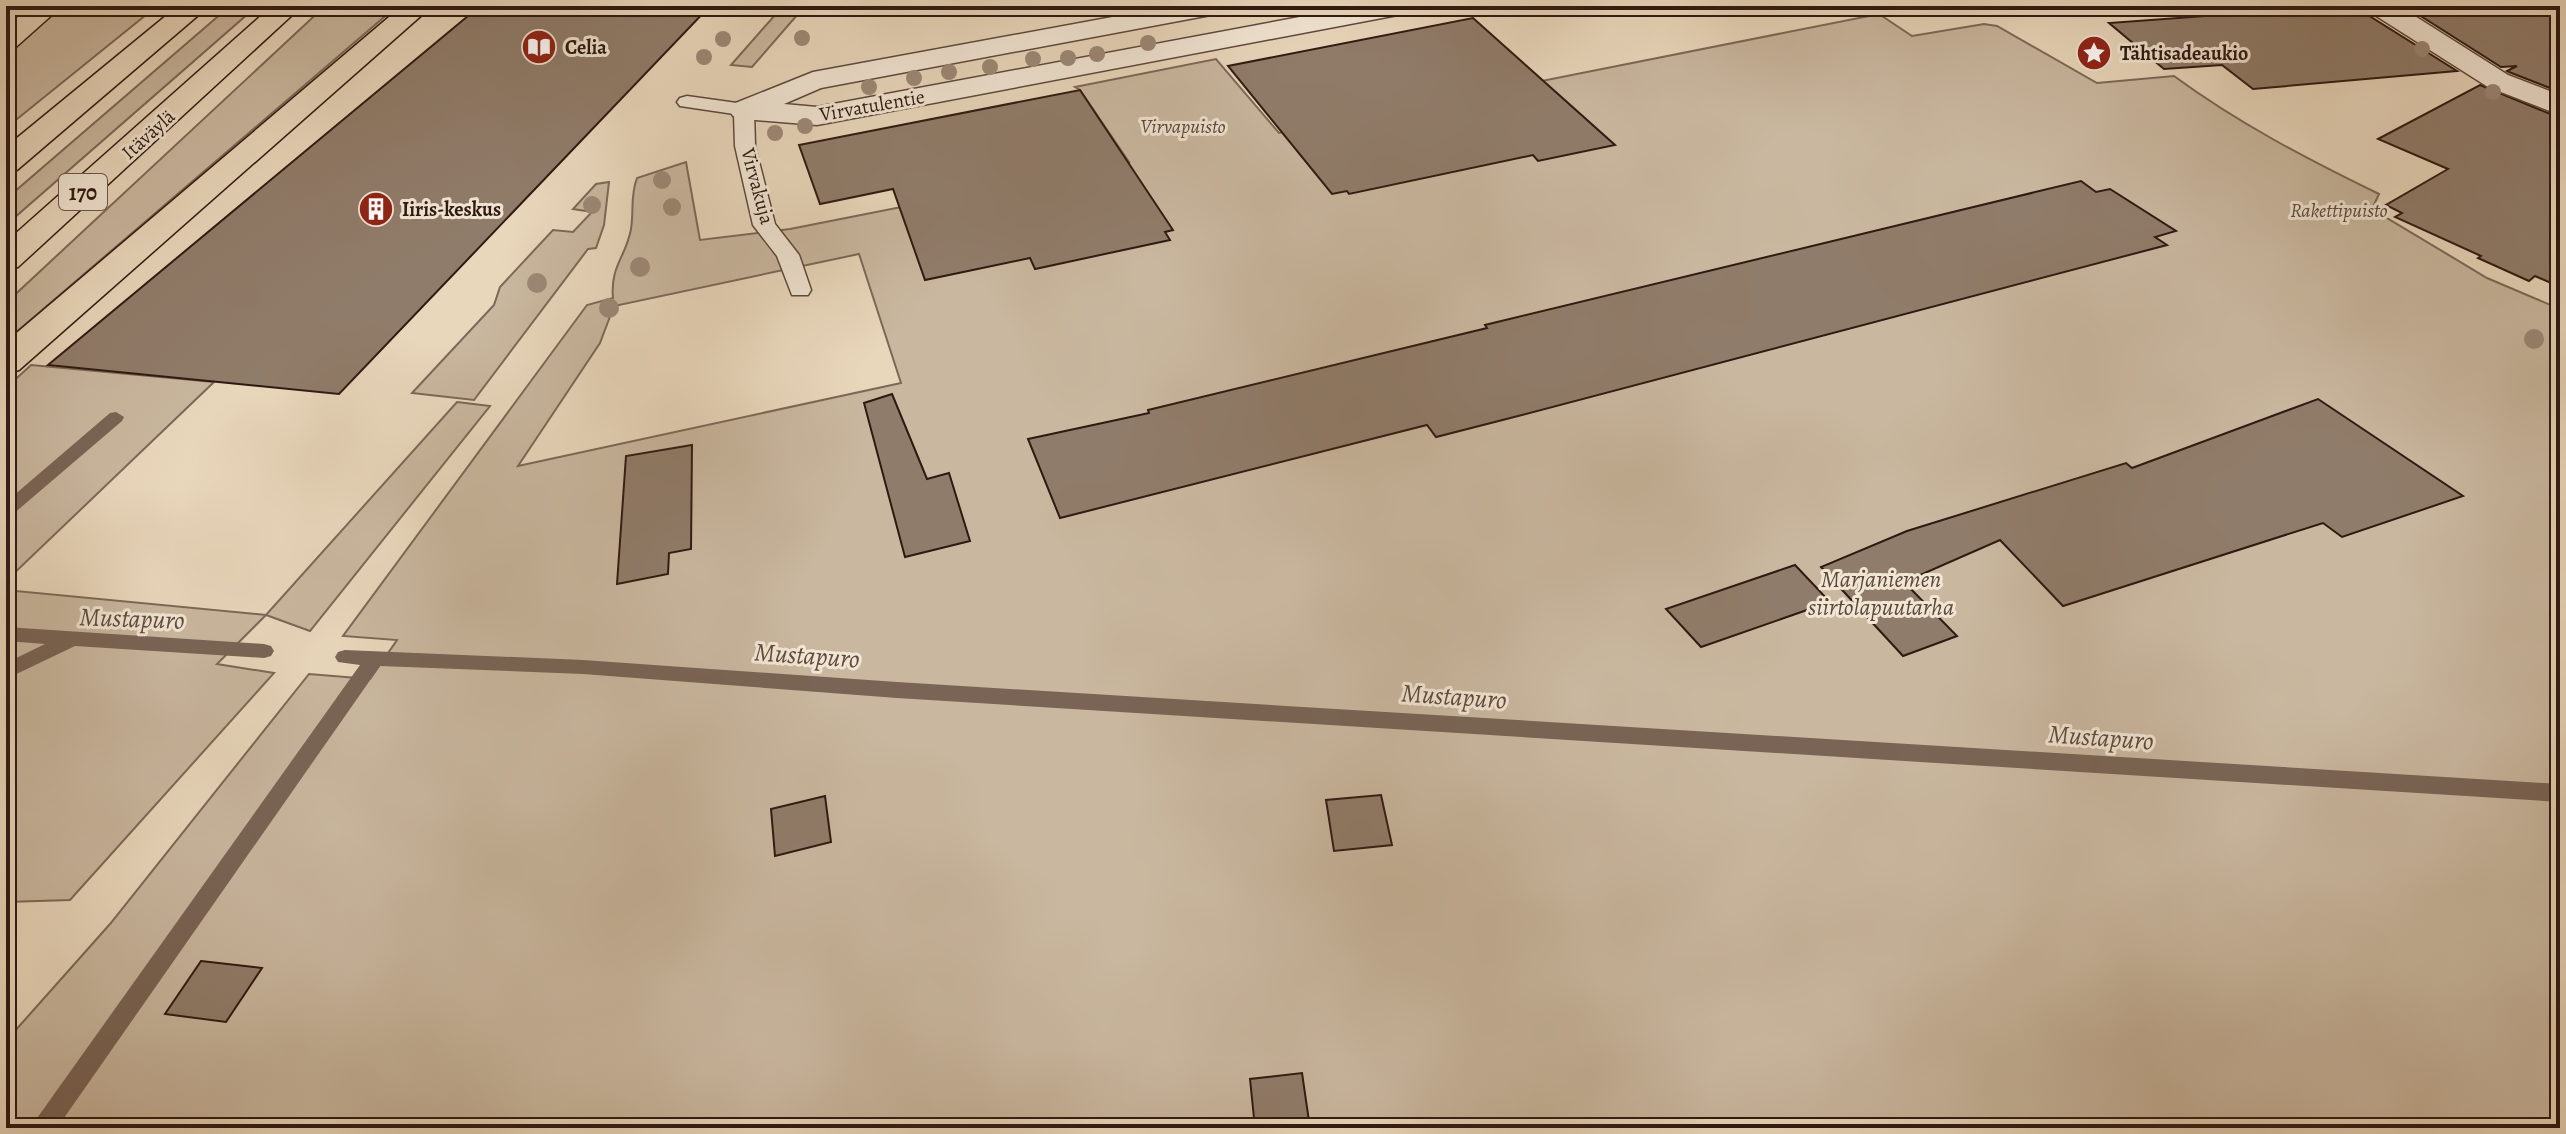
<svg xmlns="http://www.w3.org/2000/svg" width="2566" height="1134" viewBox="0 0 2566 1134" font-family="Alegreya,serif">
<style>
.green{fill:#c9b79f;stroke:#7c6858;stroke-width:2;fill-rule:evenodd}
.lines{fill:none;stroke-linecap:round;stroke-linejoin:round}
.stream{fill:#796455;fill-rule:evenodd}
.building{fill:#907c6a;stroke:#2f1911;stroke-width:2}
.lane-casing{stroke:#5e483c;stroke-width:3}
.street-casing{stroke:#5e483c;stroke-width:3}
.highway-casing{stroke:#2f1911;stroke-width:3}
.lane{fill:#f1e5d3;fill-rule:evenodd}
.street{fill:#f1e5d3;fill-rule:evenodd}
.highway{fill:#e9d7bc;fill-rule:evenodd}
.tree{fill:#9c8876}
.labels{text-anchor:middle;stroke-width:6;stroke-linejoin:round;paint-order:stroke}
.far-poi-label{font-size:20px;font-weight:bold;fill:#2f1911;stroke:#f1e5d3;text-anchor:start}
.far-street-label{font-size:20px;fill:#2f1911;stroke:#f1e5d3}
.far-park-label{font-size:20px;font-style:italic;fill:#5d483c;stroke:#f1e5d3}
.shield{fill:#f1e5d3;stroke:#69564b;stroke-width:2}
.shield-label{font-size:22px;font-weight:bold;fill:#2f1911}
.park-label{font-size:24px;font-style:italic;fill:#5d483c;stroke:#f1e5d3}
.water-label{font-size:26px;font-style:italic;fill:#604b3e;stroke:#f1e5d3}
</style>
<rect width="100%" height="100%" fill="#e9d7bc"/>
<filter id="stains"><feTurbulence type="fractalNoise" baseFrequency=".0025" numOctaves="4"/><feColorMatrix values="0 0 0 0 .2 0 0 0 0 .09 0 0 0 0 .02 0 0 0 .5 -.17"/></filter>
<radialGradient id="worn" r=".72"><stop offset=".6" stop-color="#630" stop-opacity="0"/><stop offset="1" stop-color="#630" stop-opacity=".3"/></radialGradient>
<path class="green" d="M 62,6 L 157,6 L 6,128 L 6,54 Z
M 230,6 L 257,6 L 6,225 L 6,199 Z
M 325,6 L 397,6 L 6,341 L 6,303 Z
M 783,6 L 805,6 L 752,67 L 731,65 Z
M 1879,14 L 1912,36 L 1984,24 L 1997,26 L 2097,83 L 2174,76 C 2238,123 2307,159 2379,194 L 2372,209 L 2487,278 L 2560,309 L 2560,1128 L 6,1128 L 6,1041 L 110,924 L 309,674 L 370,679 L 397,640 L 343,636 L 587,305 L 613,298 C 610,266 626,257 631,229 C 634,211 630,196 637,178 L 686,162 L 700,240 L 790,229 L 1129,162 L 1080,90 L 1075,87 L 1216,59 L 1279,133 ZM 859,254 L 901,383 L 518,466 L 600,343 L 614,306 Z
M 609,182 L 604,225 L 596,248 L 588,249 L 474,400 L 412,393 L 494,305 L 500,287 L 553,230 L 573,232 L 592,212 L 573,209 L 596,184 Z
M 31,365 L 214,382 L 6,581 L 6,388 Z
M 457,402 L 490,406 L 310,631 L 266,615 L 217,664 L 274,673 L 70,900 L 6,902 L 6,590 L 266,615 Z"/>
<g class="lines">
<path class="stream" d="M 116,412 L 124,417 L 122,421 L 12,515 L 6,517 L 6,502 L 110,413 Z
M 6,627 L 264,644 L 271,646 L 274,651 L 271,656 L 264,658 L 75,646 L 6,679 L 6,663 L 45,644 L 6,641 Z
M 345,650 L 583,660 L 897,682 L 2560,784 L 2560,802 L 897,698 L 583,674 L 380,666 L 57,1128 L 30,1128 L 360,665 L 338,662 L 335,657 L 338,652 Z"/>
</g>
<path class="building" d="M 480,6 L 710,6 L 339,394 L 48,365 Z
M 2341,6 L 2363,6 L 2368,15 L 2457,71 L 2253,89 L 2222,65 L 2164,69 L 2109,23 Z
M 2405,6 L 2464,6 L 2480,16 L 2560,10 L 2560,92 L 2509,72 L 2507,71 L 2517,66 L 2501,67 Z
M 1473,18 L 1615,145 L 1538,161 L 1533,155 L 1349,194 L 1347,191 L 1332,194 L 1228,66 Z
M 2480,85 L 2560,118 L 2560,287 L 2535,276 L 2529,281 L 2478,258 L 2481,256 L 2395,217 L 2402,213 L 2386,205 L 2448,169 L 2378,139 Z
M 1080,90 L 1173,230 L 1165,232 L 1170,240 L 1035,269 L 1030,258 L 925,280 L 893,189 L 820,204 L 799,145 Z
M 2081,181 L 2096,192 L 2110,189 L 2176,231 L 2155,237 L 2167,245 L 1522,415 L 1436,437 L 1427,425 L 1060,518 L 1028,439 L 1149,413 L 1148,410 L 1487,328 L 1485,325 Z
M 892,394 L 927,479 L 949,473 L 970,541 L 905,557 L 864,403 Z
M 2318,399 L 2463,496 L 2342,537 L 2323,523 L 2063,606 L 2000,540 L 1904,582 L 1957,636 L 1903,656 L 1821,567 L 1907,531 L 2126,463 L 2132,468 Z
M 692,445 L 691,549 L 669,553 L 668,574 L 617,584 L 626,456 Z
M 1795,565 L 1830,602 L 1701,647 L 1666,609 Z
M 1381,795 L 1392,845 L 1334,851 L 1326,800 Z
M 825,796 L 831,842 L 775,856 L 771,809 Z
M 201,961 L 262,968 L 226,1022 L 165,1014 Z
M 1302,1073 L 1310,1128 L 1255,1128 L 1250,1079 Z"/>
<g class="lines">
<g class="lane-casing">
<path id="lane" d="M 687,96 L 744,104 L 754,110 L 755,146 L 775,224 L 799,255 L 811,290 L 808,295 L 792,295 L 777,256 L 753,225 L 735,146 L 734,114 L 680,106 L 677,102 L 680,98 Z"/>
</g>
<g class="street-casing">
<path id="street" d="M 1172,6 L 1230,6 L 1226,12 L 1216,14 L 821,88 L 784,104 L 817,107 L 1359,6 L 1417,6 L 1413,12 L 1403,14 L 817,125 L 744,119 L 733,116 L 729,110 L 733,104 L 813,72 Z
M 2366,6 L 2399,6 L 2508,75 L 2560,95 L 2560,115 L 2488,87 L 2370,12 Z"/>
</g>
<g class="highway-casing">
<path id="highway" d="M 31,6 L 62,6 L 16,47 L 6,49 L 6,27 Z
M 178,6 L 209,6 L 17,170 L 6,173 L 6,147 Z
M 272,6 L 302,6 L 18,267 L 6,270 L 6,242 Z
M 402,6 L 432,6 L 19,370 L 6,374 L 6,342 Z"/>
</g>
<use href="#lane" class="lane"/>
<use href="#street" class="street"/>
<use href="#highway" class="highway"/>
</g>
<g class="tree">
<circle cx="802" cy="38" r="8"/>
<circle cx="723" cy="39" r="8"/>
<circle cx="1148" cy="43" r="8"/>
<circle cx="2422" cy="49" r="8"/>
<circle cx="1097" cy="54" r="8"/>
<circle cx="704" cy="57" r="8"/>
<circle cx="1068" cy="58" r="8"/>
<circle cx="1033" cy="59" r="8"/>
<circle cx="990" cy="67" r="8"/>
<circle cx="949" cy="72" r="8"/>
<circle cx="914" cy="78" r="8"/>
<circle cx="869" cy="87" r="8"/>
<circle cx="2493" cy="92" r="8"/>
<circle cx="805" cy="126" r="8"/>
<circle cx="775" cy="133" r="8"/>
<circle cx="662" cy="180" r="9"/>
<circle cx="592" cy="205" r="9"/>
<circle cx="672" cy="207" r="9"/>
<circle cx="640" cy="267" r="10"/>
<circle cx="537" cy="283" r="10"/>
<circle cx="609" cy="308" r="10"/>
<circle cx="2534" cy="339" r="10"/>
</g>
<defs>
<g id="library-disc" transform="scale(1.8)"><circle r="9.5" fill="#8f2418" stroke="#f1e5d3"/><path d="M-6-4Q-3-5.5-.7-3.5V5Q-3 3-6 4ZM6-4Q3-5.5 .7-3.5V5Q3 3 6 4Z" fill="#fff"/></g>
<g id="sight-disc" transform="scale(1.8)"><circle r="9.5" fill="#8f2418" stroke="#f1e5d3"/><path d="M0-6L1.8-2.2L6-1.7L2.9 1.2L3.7 5.4L0 3.3L-3.7 5.4L-2.9 1.2L-6-1.7L-1.8-2.2Z" fill="#fff"/></g>
<g id="building-disc" transform="scale(1.8)"><circle r="9.5" fill="#8f2418" stroke="#f1e5d3"/><path d="M-4-6H4V6H1V3H-1V6H-4ZM-2.5-4.3h1.7v1.8h-1.7ZM.8-4.3h1.7v1.8H.8ZM-2.5-1h1.7V.8h-1.7ZM.8-1h1.7V.8H.8Z" fill="#fff"/></g>
</defs>
<g fill-rule="evenodd">
<use href="#library-disc" x="539" y="47"/>
<use href="#sight-disc" x="2094" y="53"/>
<use href="#building-disc" x="376" y="209"/>
</g>
<g class="labels">
<g class="far-poi-label">
<text x="565" y="54">Celia</text>
<text x="2120" y="60">Tähtisadeaukio</text>
<text x="402" y="216">Iiris-keskus</text>
</g>
<g class="far-street-label">
<text transform="translate(872 105) rotate(-10)" y="7">Virvatulentie</text>
<text transform="translate(148 134) rotate(-42)" y="7">Itäväylä</text>
<text transform="translate(758 186) rotate(75)" y="7">Virvakuja</text>
</g>
<g class="far-park-label">
<text x="1183" y="133">Virvapuisto</text>
<text x="2339" y="217">Rakettipuisto</text>
</g>
<rect class="shield" x="59" y="174" width="48" height="36" rx="6"/>
<g class="shield-label">
<text x="83" y="200">170</text>
</g>
<g class="park-label">
<text x="1881" y="587">Marjaniemen<tspan x="1881" dy="28">siirtolapuutarha</tspan></text>
</g>
<g class="water-label">
<text transform="translate(132 618) rotate(2)" y="9">Mustapuro</text>
<text transform="translate(807 655) rotate(4)" y="9">Mustapuro</text>
<text transform="translate(1454 696) rotate(4)" y="9">Mustapuro</text>
<text transform="translate(2101 737) rotate(4)" y="9">Mustapuro</text>
</g>
</g>
<rect width="2566" height="1134" fill="none" stroke="#e9d7bc" stroke-width="32"/>
<rect x="8" y="8" width="2550" height="1118" fill="none" stroke="#2f1911" stroke-width="4"/>
<rect x="16" y="16" width="2534" height="1102" fill="none" stroke="#2f1911" stroke-width="2"/>
<rect width="100%" height="100%" filter="url(#stains)"/>
<rect width="100%" height="100%" fill="url(#worn)"/>
</svg>
